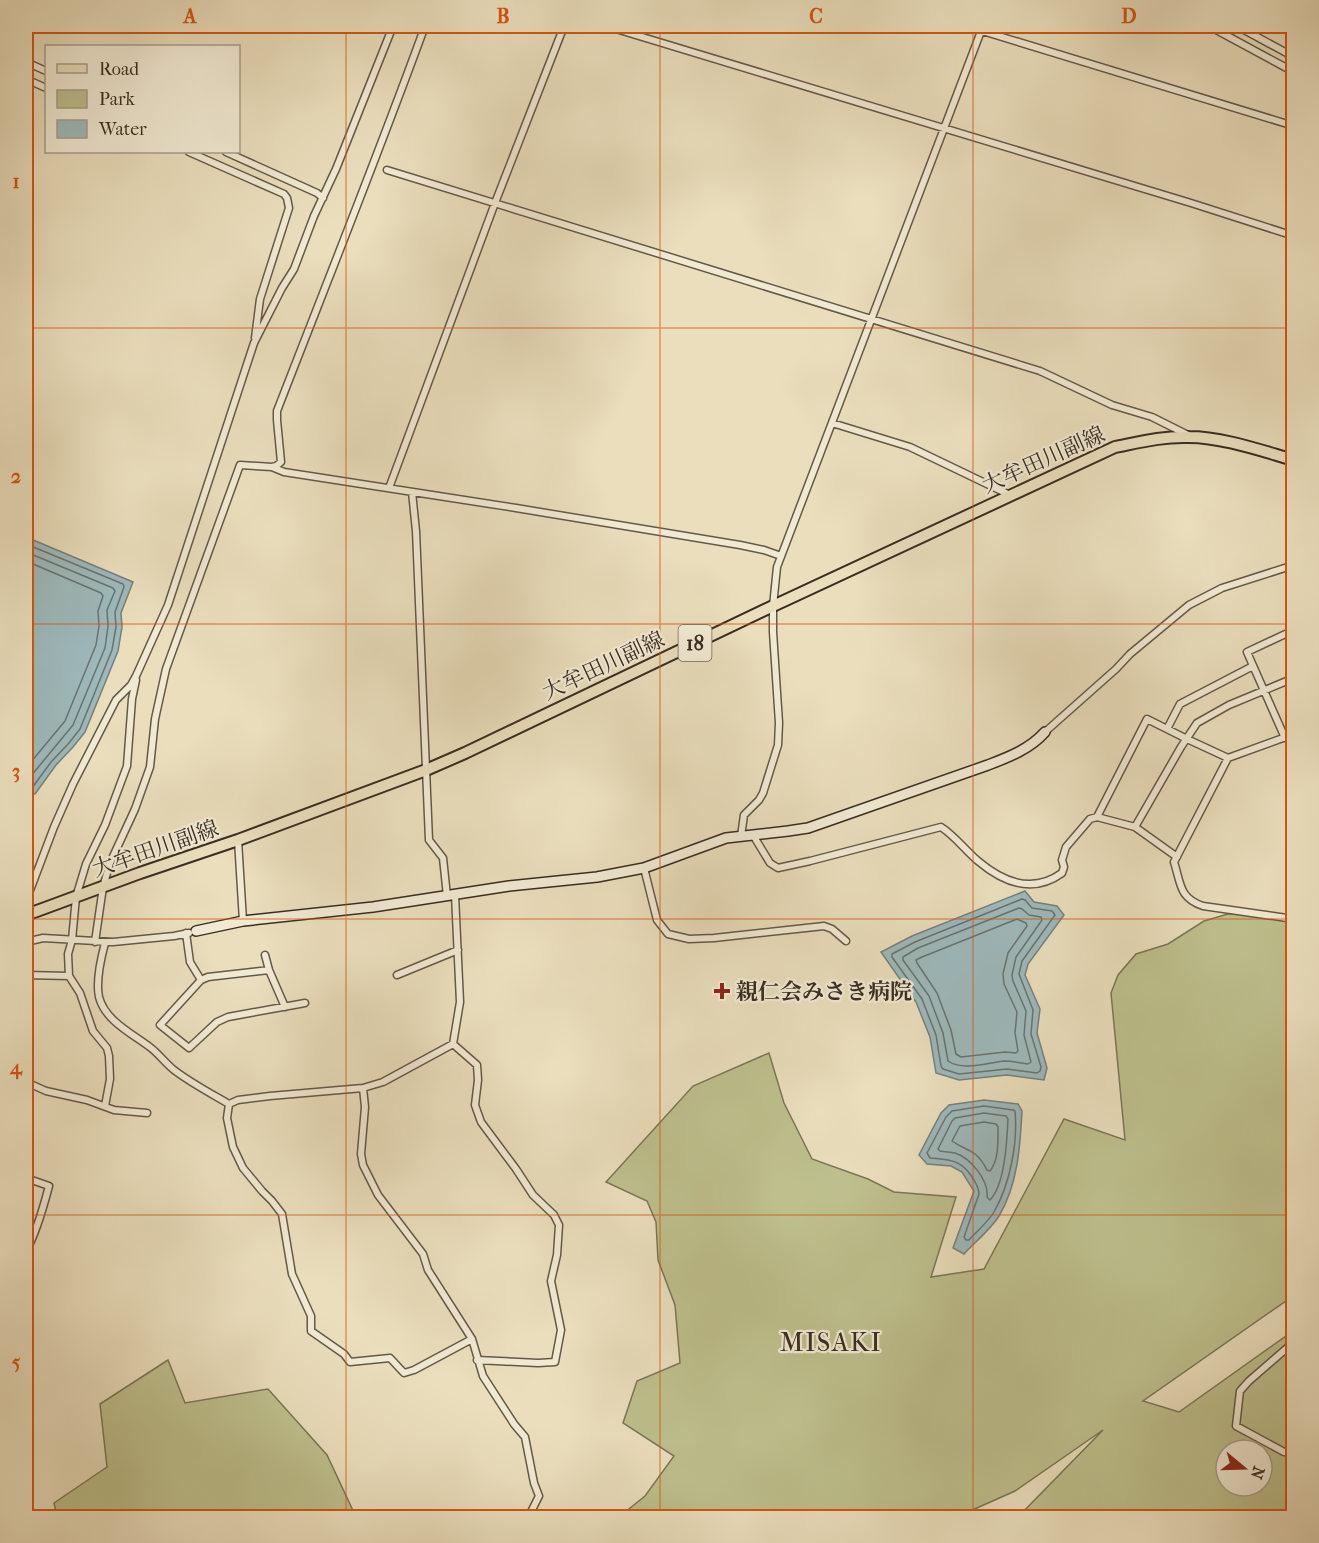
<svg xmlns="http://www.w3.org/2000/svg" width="1319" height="1543" viewBox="0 0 1319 1543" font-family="'IM FELL French Canon','Noto Serif JP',serif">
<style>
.green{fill:#bdbf8c;stroke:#7a7658;stroke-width:1.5;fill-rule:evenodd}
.water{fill:#9db9bb;stroke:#75817e;stroke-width:1.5}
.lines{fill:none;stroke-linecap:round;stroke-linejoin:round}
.shore{stroke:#6a736f;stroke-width:1.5}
.street-casing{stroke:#645949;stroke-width:9}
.secondary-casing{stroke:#382d23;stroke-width:12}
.primary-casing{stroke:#382d23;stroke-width:14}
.street{stroke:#f1ead3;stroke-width:6}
.secondary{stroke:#f1ead3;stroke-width:9}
.primary{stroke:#eadebc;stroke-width:10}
.grid{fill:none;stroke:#d6550e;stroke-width:1.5;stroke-opacity:0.55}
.poi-dot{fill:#8f2418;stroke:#f1ead3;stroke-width:2}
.labels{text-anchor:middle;stroke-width:4.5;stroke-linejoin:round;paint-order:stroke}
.shield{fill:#f1ead3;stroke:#706658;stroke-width:1.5}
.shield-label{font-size:21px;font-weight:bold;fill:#382d23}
.street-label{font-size:22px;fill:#382d23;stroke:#f1ead3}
.poi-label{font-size:22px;font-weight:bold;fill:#382d23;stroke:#f1ead3;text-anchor:start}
.quarter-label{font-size:26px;letter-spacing:1.5px;fill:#382d23;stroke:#f1ead3}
.neatline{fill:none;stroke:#d6550e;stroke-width:2}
.grid-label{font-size:20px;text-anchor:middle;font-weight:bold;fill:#d6550e}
</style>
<rect width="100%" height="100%" fill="#eadebc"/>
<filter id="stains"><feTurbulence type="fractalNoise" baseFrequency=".00333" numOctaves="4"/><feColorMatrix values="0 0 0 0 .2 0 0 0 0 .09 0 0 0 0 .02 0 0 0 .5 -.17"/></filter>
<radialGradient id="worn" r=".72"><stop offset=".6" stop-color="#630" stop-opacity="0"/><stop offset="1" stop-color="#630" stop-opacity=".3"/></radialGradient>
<path class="green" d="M 1228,914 L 1243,914 L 1294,921 L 1293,1296 L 1143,1401 L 1179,1412 L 1293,1331 L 1293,1517 L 1018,1517 L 1103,1430 L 1015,1491 L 968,1512 L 958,1513 L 951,1517 L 619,1517 L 645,1496 L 674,1456 L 623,1423 L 637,1381 L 680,1363 L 675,1305 L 658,1260 L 656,1222 L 647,1201 L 606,1182 L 693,1086 L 769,1053 L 784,1103 L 812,1159 L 868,1179 L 894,1192 L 956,1197 L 931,1277 L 984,1269 L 1064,1119 L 1125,1140 L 1111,993 L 1118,975 L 1136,954 L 1168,944 L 1204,921 ZM 1226,1450 L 1262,1450 L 1262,1486 L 1226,1486 Z
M 168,1360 L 185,1403 L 268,1389 L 327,1455 L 356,1517 L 57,1517 L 54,1503 L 107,1467 L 100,1404 Z"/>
<path class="water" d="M 26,537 L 133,582 L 121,613 L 122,627 L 118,651 L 85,732 L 73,747 L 56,765 L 35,794 L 26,795 Z
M 1025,891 L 1034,902 L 1057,906 L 1064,915 L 1028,964 L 1025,975 L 1040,1009 L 1037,1033 L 1047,1068 L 1044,1080 L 1007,1075 L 959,1080 L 936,1073 L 930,1037 L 916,1002 L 881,952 L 912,936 Z
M 984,1100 L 1018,1104 L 1022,1111 C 1020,1147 1018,1184 999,1216 C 991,1229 975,1242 964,1254 L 953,1248 L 974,1191 L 962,1172 L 951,1166 L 927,1164 L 919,1155 L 941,1113 L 949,1105 Z"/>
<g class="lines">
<path class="shore" d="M 26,544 L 123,584 L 124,587 L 115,612 L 116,627 L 112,650 L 80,729 L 69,743 L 51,762 L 32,788 L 26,789
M 26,552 L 113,588 L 115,591 L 107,610 L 108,626 L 105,648 L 73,725 L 26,782
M 26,561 L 101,593 L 103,596 L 98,611 L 99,626 L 96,645 L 65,721 L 26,768
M 1022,899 L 1025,900 L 1032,908 L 1052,911 L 1055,915 L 1022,961 L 1019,974 L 1033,1010 L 1031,1034 L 1041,1067 L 1040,1071 L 1037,1073 L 1007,1069 L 959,1074 L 943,1069 L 941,1066 L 936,1035 L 922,999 L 892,957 L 892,954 L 915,942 Z
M 1019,908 L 1022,909 L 1029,915 L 1041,917 L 1042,920 L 1016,957 L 1012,975 L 1013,981 L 1026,1011 L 1024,1035 L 1031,1062 L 1028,1064 C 1020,1063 1012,1061 1004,1061 C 987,1063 962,1071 948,1061 L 943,1033 L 929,996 L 903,960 L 903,957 L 918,948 Z
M 1017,919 L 1026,923 L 1027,926 L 1008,953 L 1003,974 L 1004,984 L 1017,1012 L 1015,1033 L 1018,1051 L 1016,1053 L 1005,1052 L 961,1057 L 956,1054 L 951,1030 L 937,993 L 917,963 L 916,960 L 922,957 Z
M 984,1106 L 1013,1110 L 1015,1111 C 1018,1143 1010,1184 994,1212 C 988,1222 977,1231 969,1240 L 966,1240 L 964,1237 L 979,1194 C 979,1187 975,1182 972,1177 C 961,1159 949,1160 930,1158 L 927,1153 L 946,1117 L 952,1111 Z
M 984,1113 L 1006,1116 L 1008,1119 C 1007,1140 1005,1185 990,1200 L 987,1197 C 989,1181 971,1158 955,1153 C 950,1152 945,1152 940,1151 L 938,1149 L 952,1121 L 955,1118 Z
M 984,1122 L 996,1124 L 998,1127 C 998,1141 999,1160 990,1171 L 987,1170 C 984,1164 980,1158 975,1154 C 968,1149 959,1146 952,1141 L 960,1126 Z"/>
<g class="street-casing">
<path id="street" d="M 606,26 L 1191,203 L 1294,236
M 966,26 L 1294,126
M 1209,26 L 1294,72
M 1237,26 L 1294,57
M 26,62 L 46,71
M 26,79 L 46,88
M 189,152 L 284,194 L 287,198 L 289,208 L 260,299 L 255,338
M 226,152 L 317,193 L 323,198
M 387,170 L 1040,371 L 1112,405 L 1152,417 L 1188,435
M 832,423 L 910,447 L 1010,495
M 272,467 L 276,466 L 281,462 L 277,420 L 277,411 C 327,282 378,155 425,26
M 389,488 L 495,203 L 564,26
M 412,492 L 416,531 L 429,840 L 443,858 L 447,896
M 1167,729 L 1180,704 L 1253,666
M 1045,732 L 1116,669 L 1130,654 L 1189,605 L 1222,588 L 1294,565
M 1285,738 L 1247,652 L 1294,630
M 1228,758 L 1174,862 C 1181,884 1179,898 1203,906 L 1294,919
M 1097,817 L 1147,719 L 1187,739 L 1228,758 L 1294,734
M 1135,827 L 1181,747 L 1197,723 L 1229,705 L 1294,678
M 753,835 L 770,863 L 778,868 L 810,861 L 941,827 C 955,836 965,850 978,861 C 1004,883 1033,894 1062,873 L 1064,867 L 1062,860 L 1066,847 L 1090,819 L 1097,817 L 1135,827 L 1177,857
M 741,836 L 744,815 L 759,800 L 763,793 L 778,745 L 779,723 L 773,632 L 773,606 L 777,567 L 983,26
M 238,840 L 243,921
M 644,868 L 657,920 L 668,934 L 689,939 L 714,938 L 824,926 L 832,929 L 846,941
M 26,901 L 54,827 L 73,784 L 116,700 L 131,685 L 136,676 L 168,605 L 254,343 L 282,288 L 294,269 L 314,216 L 336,169 L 393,26
M 186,933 L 190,962 L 201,980 L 160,1025 L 189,1048 L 217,1022 L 228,1017 L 305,1003
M 26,942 L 43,938 L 113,942 L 174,936 L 189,933
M 95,942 L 103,887 L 110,863 L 135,809 L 150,767 L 155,719 L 166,669 L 240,465 L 272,467 L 284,472 L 516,508 L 740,545 L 764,550 L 781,556
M 105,943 C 101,958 96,983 99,997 C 105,1021 133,1034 151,1048 C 159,1054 165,1063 174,1070 C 191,1083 210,1093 229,1104
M 265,955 L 269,970 L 285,1007
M 26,975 L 69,976
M 397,975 L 458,950
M 201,980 L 208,977 L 269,970
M 453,1044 L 477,1065 L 478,1080 L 475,1105 L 481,1122 L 516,1169 L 533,1195 L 554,1215 L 559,1225 L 557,1255 L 551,1281 L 561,1330 L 555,1362 L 538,1363 L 477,1360
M 26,1082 L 46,1091 L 87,1100 L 114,1110 L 147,1113
M 363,1088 L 365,1107 L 361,1154 L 363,1165 L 378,1195 L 423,1254 L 428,1270 L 472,1339 L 483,1376 L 514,1424 L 525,1437 L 534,1483 L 539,1496 L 528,1518
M 229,1104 L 227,1118 L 233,1147 L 243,1168 L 262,1191 L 272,1201 L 282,1214 L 292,1274 L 311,1316 L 311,1331 L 344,1354 L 350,1362 L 390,1358 L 404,1373 L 414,1370 L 472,1339
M 229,1104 L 238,1100 L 270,1096 L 363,1088 L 383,1082 L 453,1044 L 460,1002 L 455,895
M 105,1106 L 110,1079 L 109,1056 L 107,1048 L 93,1031 L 80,993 L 69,976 L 68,954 L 72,940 L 76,897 L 86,864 L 105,825 L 127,766 L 132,699 L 136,680
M 26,1178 L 49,1186 C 44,1205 36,1234 26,1251
M 1294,1342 L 1249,1381 L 1240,1391 L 1236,1426 L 1284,1452 L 1294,1453"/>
</g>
<g class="secondary-casing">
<path id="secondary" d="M 196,931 L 243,921 L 373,907 L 509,886 L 597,877 L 644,868 L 726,838 L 788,831 L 808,828 L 988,765 C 1009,757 1030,749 1045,732"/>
</g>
<g class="primary-casing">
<path id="primary" d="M 26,915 L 140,873 L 238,840 L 426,770 L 465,753 L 773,606 L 1115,447 C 1140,442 1164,436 1189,437 C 1222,437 1262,451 1294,460"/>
</g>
<use href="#street" class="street"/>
<use href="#secondary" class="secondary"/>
<use href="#primary" class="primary"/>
</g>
<path class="grid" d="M 346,26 L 346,1518M 660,26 L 660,1518M 973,26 L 973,1518M 26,328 L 1294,328M 26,624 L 1294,624M 26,919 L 1294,919M 26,1215 L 1294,1215"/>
<path class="poi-dot" d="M719 982h6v6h6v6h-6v6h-6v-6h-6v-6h6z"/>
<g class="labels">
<rect class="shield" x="678.5" y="625" width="33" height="36" rx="4.5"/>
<g class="shield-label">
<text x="695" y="650">18</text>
</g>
<g class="street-label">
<text transform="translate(1043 459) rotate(-24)" y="8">大牟田川副線</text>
<text transform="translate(603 665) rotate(-25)" y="8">大牟田川副線</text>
<text transform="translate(155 848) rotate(-19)" y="8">大牟田川副線</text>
</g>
<g class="poi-label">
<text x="736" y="999">親仁会みさき病院</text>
</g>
<g class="quarter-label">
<text x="831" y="1351">MISAKI</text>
</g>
</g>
<rect width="1319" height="1543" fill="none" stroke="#eadebc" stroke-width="66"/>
<rect x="45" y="45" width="195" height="108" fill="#f1ead3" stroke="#a79e8d" stroke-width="1.5"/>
<rect x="57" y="64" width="30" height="9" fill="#eadebc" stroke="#a79e8d" stroke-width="1.5"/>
<text x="99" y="75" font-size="18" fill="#382d23">Road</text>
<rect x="57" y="90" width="30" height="18" fill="#bdbf8c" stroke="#a79e8d" stroke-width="1.5"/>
<text x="99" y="105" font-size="18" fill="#382d23">Park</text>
<rect x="57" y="120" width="30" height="18" fill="#9db9bb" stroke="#a79e8d" stroke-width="1.5"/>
<text x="99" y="135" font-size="18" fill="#382d23">Water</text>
<g transform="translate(1244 1468) rotate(109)"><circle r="28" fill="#f1ead3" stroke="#a79e8d" stroke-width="1.5"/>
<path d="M0-4.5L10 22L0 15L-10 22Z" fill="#8f2418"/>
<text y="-9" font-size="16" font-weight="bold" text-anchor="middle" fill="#382d23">N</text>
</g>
<rect x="33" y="33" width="1253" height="1477" class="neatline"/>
<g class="grid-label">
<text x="190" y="23">A</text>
<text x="503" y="23">B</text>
<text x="816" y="23">C</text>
<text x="1129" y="23">D</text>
<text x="16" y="188">1</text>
<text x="16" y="483">2</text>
<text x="16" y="778">3</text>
<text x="16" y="1074">4</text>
<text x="16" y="1369">5</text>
</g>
<rect width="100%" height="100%" filter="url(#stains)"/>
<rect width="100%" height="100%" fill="url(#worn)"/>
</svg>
